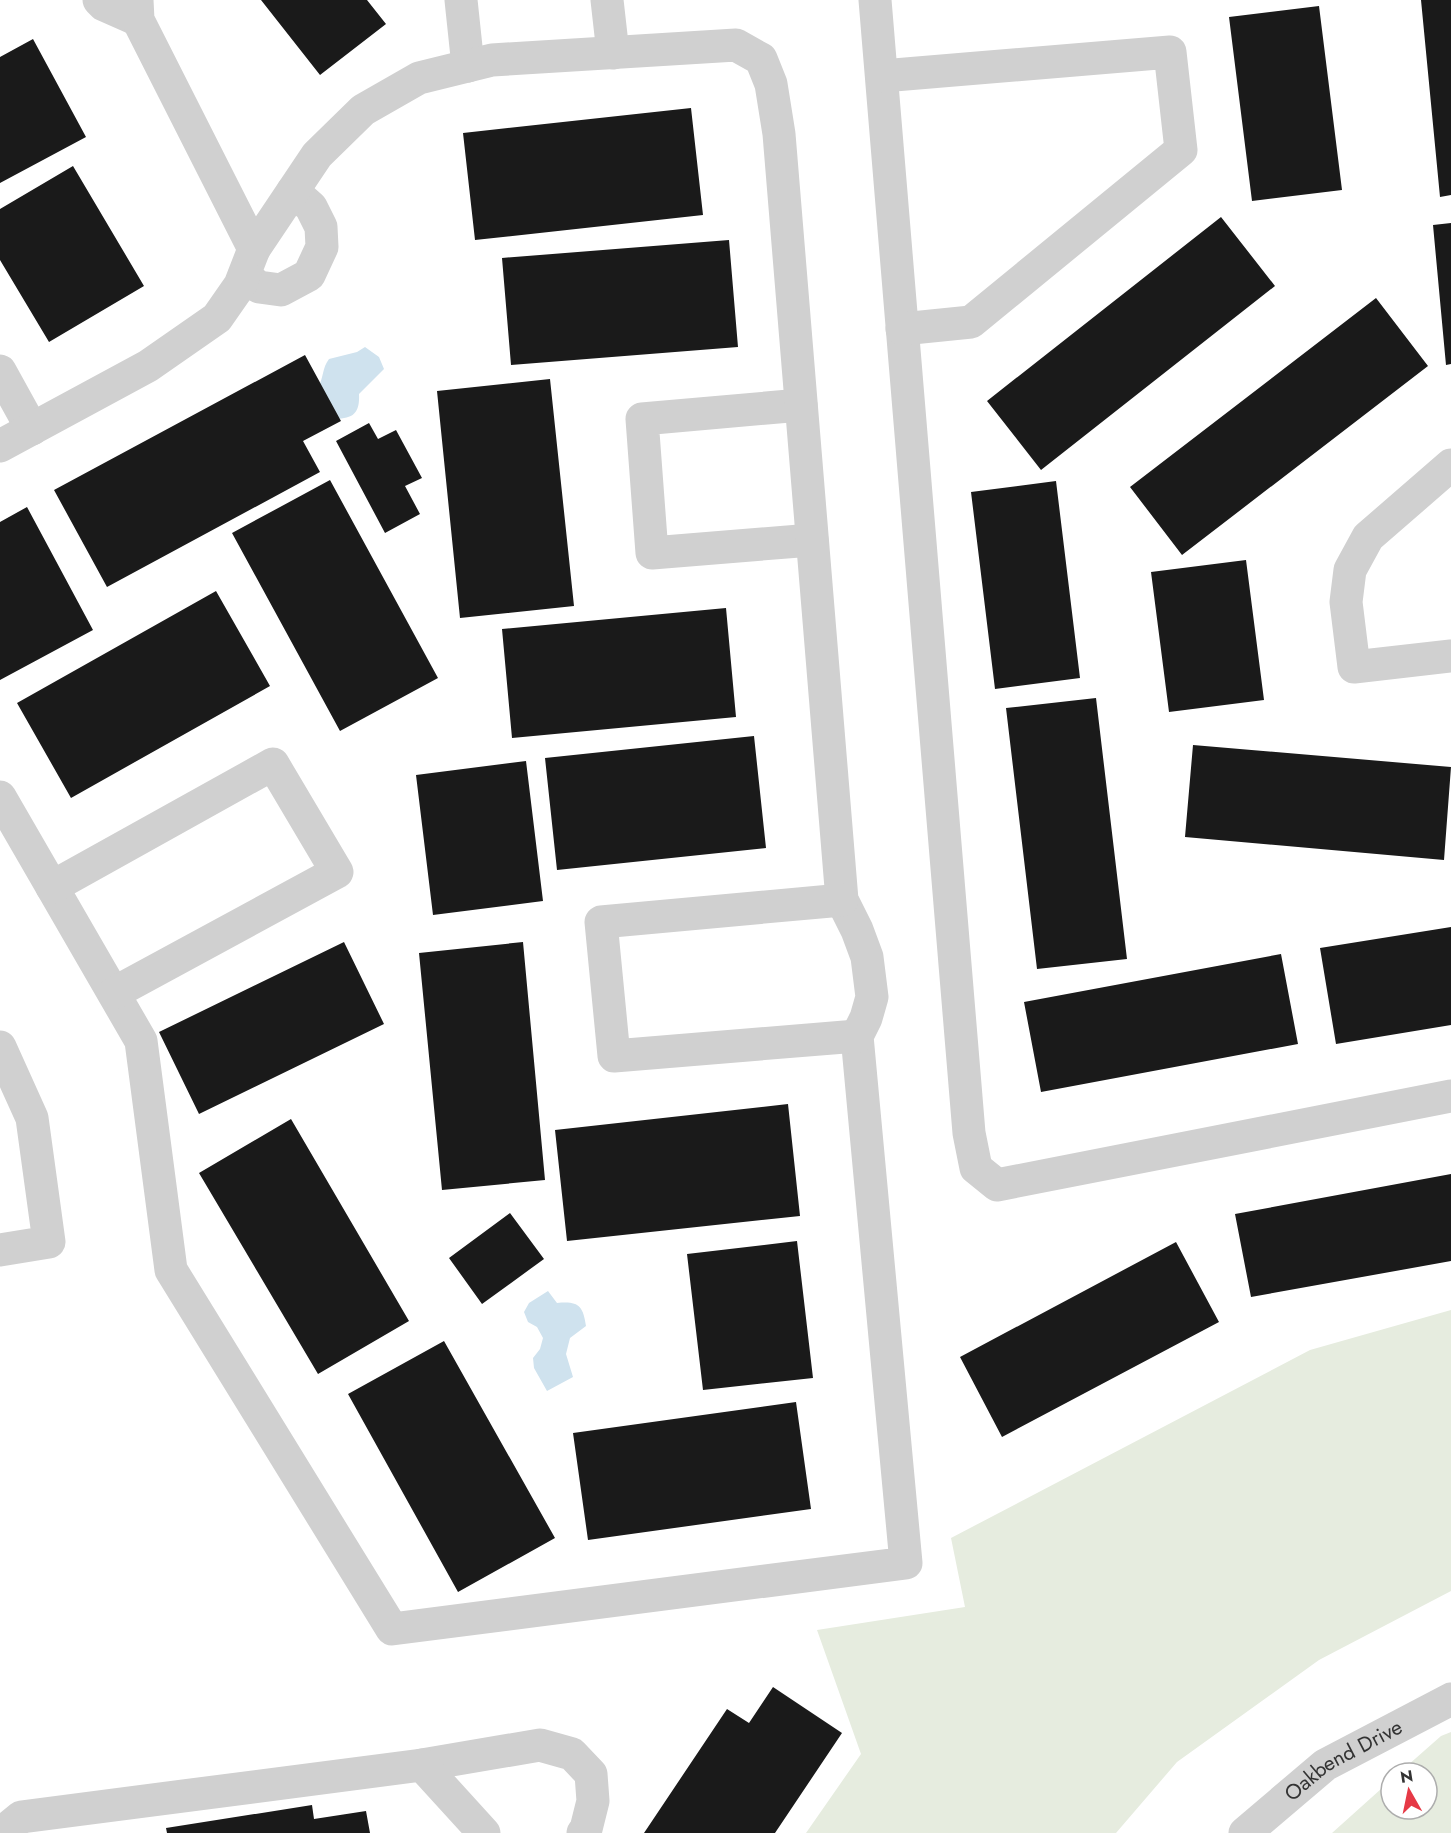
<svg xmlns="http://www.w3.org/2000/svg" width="1451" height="1833" viewBox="0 0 1451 1833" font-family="Jost,sans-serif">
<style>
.green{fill:#e6ecdf}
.water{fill:#cfe2ee}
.building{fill:#1a1a1a}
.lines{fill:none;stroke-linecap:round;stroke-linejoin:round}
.minor{stroke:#d0d0d0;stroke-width:33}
.labels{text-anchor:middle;stroke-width:6;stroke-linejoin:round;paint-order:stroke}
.street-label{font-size:21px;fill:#333;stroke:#fff}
</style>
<rect width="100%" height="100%" fill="#fff"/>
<path class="green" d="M 1451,1310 L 1451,1591 L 1319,1660 L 1177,1762 L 1116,1833 L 806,1833 L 861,1754 L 817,1630 L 965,1607 L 951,1538 L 1310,1350 Z
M 1451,1732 L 1451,1833 L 1332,1833 L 1391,1780 L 1391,1809 L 1427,1809 L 1427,1773 L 1399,1773 L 1441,1736 Z"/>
<path class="water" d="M 365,347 L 379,357 L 384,369 L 359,394 C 360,415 352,419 332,419 L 318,388 C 324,377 322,368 329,359 L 357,352 Z
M 548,1291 L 557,1303 C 578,1301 583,1305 586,1326 L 570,1338 L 566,1354 L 573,1377 L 547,1391 L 534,1368 L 533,1358 L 540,1349 L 543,1338 L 537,1327 L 528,1322 L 524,1312 L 529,1303 Z"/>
<path class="building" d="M 261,0 L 367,0 L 386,24 L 320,75 Z
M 1421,0 L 1451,0 L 1451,195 L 1440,197 Z
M 1319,6 L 1342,190 L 1252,201 L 1229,17 Z
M 33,39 L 86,137 L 0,183 L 0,57 Z
M 691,108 L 703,215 L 475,240 L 463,133 Z
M 73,166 L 144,286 L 49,342 L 0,260 L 0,209 Z
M 1221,217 L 1275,286 L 1041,470 L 987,401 Z
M 1451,223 L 1451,364 L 1446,365 L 1433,225 Z
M 729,240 L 738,347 L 511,365 L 502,258 Z
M 1376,298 L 1428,366 L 1182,555 L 1130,487 Z
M 305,355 L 341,421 L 303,441 L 320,472 L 107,587 L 54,490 Z
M 550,379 L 574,606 L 460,618 L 437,391 Z
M 369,423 L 378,439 L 396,430 L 422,478 L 405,486 L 420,514 L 385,533 L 336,441 Z
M 330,480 L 438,678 L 340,731 L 232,533 Z
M 1056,481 L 1080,678 L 995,689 L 971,492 Z
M 27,507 L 93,630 L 0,680 L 0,522 Z
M 1246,560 L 1264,700 L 1169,712 L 1151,572 Z
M 216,591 L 270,686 L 71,798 L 17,703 Z
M 726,608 L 736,717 L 512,738 L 502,629 Z
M 1096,698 L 1127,959 L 1037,969 L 1006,708 Z
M 754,736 L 766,848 L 557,870 L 545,758 Z
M 1193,745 L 1451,767 L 1444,860 L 1185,837 Z
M 526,761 L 543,901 L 433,915 L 416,775 Z
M 1451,927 L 1451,1025 L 1336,1044 L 1320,948 Z
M 344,942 L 384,1024 L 199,1114 L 159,1032 Z
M 523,942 L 545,1180 L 442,1190 L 419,953 Z
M 1281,954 L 1298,1044 L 1041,1092 L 1024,1002 Z
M 788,1104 L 800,1216 L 567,1241 L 555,1130 Z
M 291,1119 L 409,1321 L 318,1374 L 199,1173 Z
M 1451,1174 L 1451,1261 L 1251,1297 L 1235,1214 Z
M 510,1213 L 544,1259 L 482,1304 L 449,1258 Z
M 797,1241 L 813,1378 L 703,1390 L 687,1254 Z
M 1176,1242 L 1219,1322 L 1002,1437 L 960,1357 Z
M 444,1341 L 555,1538 L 458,1592 L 348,1394 Z
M 796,1402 L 811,1509 L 588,1540 L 573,1433 Z
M 773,1687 L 842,1733 L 775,1833 L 644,1833 L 727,1709 L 749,1723 Z
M 312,1805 L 314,1819 L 366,1811 L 370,1833 L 167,1833 L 166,1828 Z"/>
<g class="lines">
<g class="minor">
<path d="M 99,0 L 104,5 L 138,20"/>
<path d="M 461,0 L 468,66"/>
<path d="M 607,0 L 613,53"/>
<path d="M 875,0 L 969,1133 L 976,1168 L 997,1185 L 1451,1096"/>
<path d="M 882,76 L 1170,52 L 1181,150 L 971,322 L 902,329"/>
<path d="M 244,276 L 259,287 L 281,290 L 309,275 L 322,247 L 321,227 L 311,207 L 293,191"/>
<path d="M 0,371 L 32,429"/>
<path d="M 801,405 L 642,419 L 652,553 L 812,540"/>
<path d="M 0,446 L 148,366 L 217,318 L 240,285 L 254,249"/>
<path d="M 1451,465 L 1368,537 L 1350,570 L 1346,602 L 1354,667 L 1451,656"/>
<path d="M 0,797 L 141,1041 L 171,1270 L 392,1629 L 906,1563 L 857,1036 L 866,1018 L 872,997 L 867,957 L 857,930 L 842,900 L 779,134 L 771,84 L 761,59 L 736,45 L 492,60 L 419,78 L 363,110 L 317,155 L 254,249 L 138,20 L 137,0"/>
<path d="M 52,887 L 273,764 L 337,872 L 114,993"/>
<path d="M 842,900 L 601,922 L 614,1056 L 857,1036"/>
<path d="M 0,1047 L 32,1118 L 49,1242 L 0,1250"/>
<path d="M 422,1765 L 540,1745 L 572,1754 L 591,1774 L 593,1801 L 586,1829 L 583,1833"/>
<path d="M 2,1833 L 21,1817 L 422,1765 L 484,1833"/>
<path id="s1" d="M 1245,1833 L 1325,1765 L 1451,1699"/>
</g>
</g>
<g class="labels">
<g class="street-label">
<text dy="7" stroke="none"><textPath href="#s1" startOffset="123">Oakbend Drive</textPath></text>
</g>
</g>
<g transform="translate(1409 1791) rotate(351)"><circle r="28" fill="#ffffff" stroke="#adadad" stroke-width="1.5"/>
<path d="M0-4.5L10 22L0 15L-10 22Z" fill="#e63946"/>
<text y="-9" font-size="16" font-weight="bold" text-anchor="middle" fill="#333333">N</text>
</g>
</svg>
